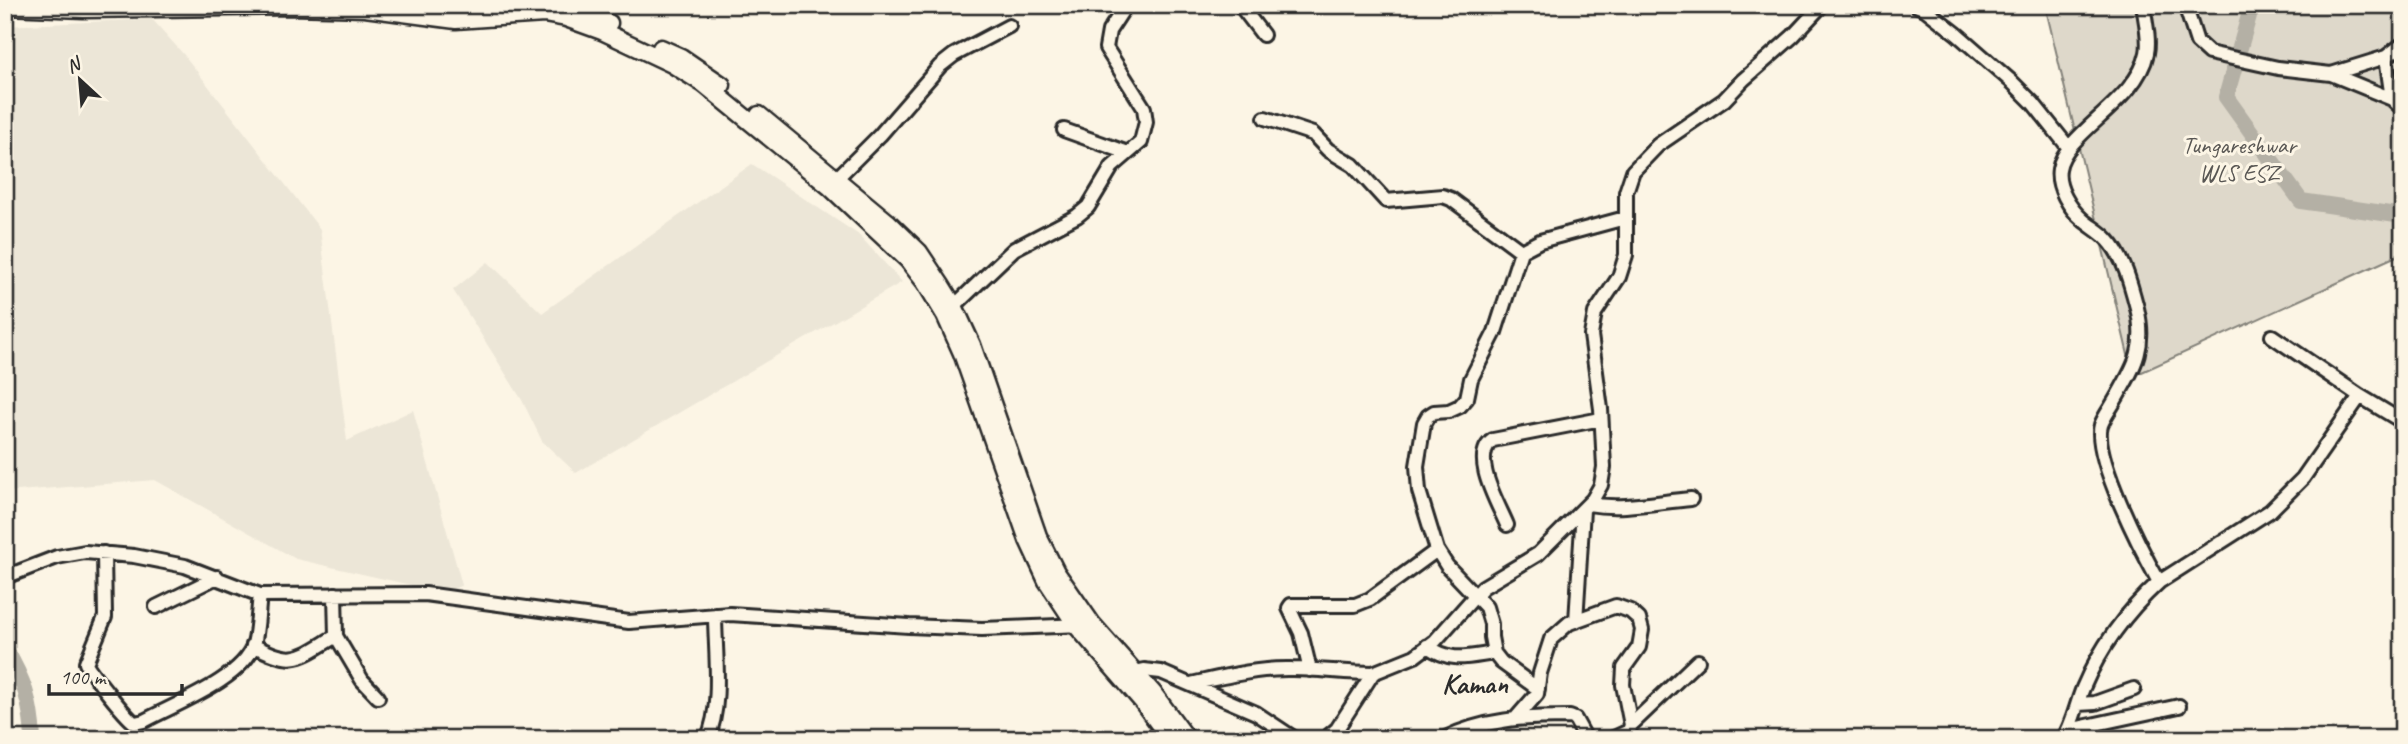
<svg xmlns="http://www.w3.org/2000/svg" width="2408" height="744" viewBox="0 0 2408 744" font-family="Caveat,sans-serif">
<style>
.built{fill:#ece6d7}
.green{fill:#ded8ca;stroke:#84827a;stroke-width:2}
.lines{fill:none;stroke-linecap:round;stroke-linejoin:round}
.river{stroke:#b4b0a5;stroke-width:16}
.minor-casing{stroke:#2b2b2b;stroke-width:18}
.major-casing{stroke:#2b2b2b;stroke-width:21}
.minor{stroke:#fcf5e5;stroke-width:12}
.major{stroke:#fcf5e5;stroke-width:16}
.labels{text-anchor:middle;stroke-width:6;stroke-linejoin:round;paint-order:stroke}
.park-label{font-size:24px;fill:#585653;stroke:#fcf5e5}
.quarter-label{font-size:28px;font-weight:bold;fill:#2b2b2b;stroke:#fcf5e5}
</style>
<rect width="100%" height="100%" fill="#fcf5e5"/>
<filter id="ink" filterUnits="userSpaceOnUse"><feTurbulence type="fractalNoise" baseFrequency=".0143" numOctaves="2"/><feDisplacementMap in="SourceGraphic" scale="14" xChannelSelector="R" yChannelSelector="G"/><feConvolveMatrix kernelMatrix="1 2 1 2 8 2 1 2 1" color-interpolation-filters="sRGB"/></filter>
<g filter="url(#ink)">
<path class="built" d="M 152,19 L 185,56 L 320,229 L 347,441 L 413,410 L 462,585 L 446,593 L 296,559 L 155,480 L 5,492 L 5,26 Z
M 752,164 L 859,235 L 902,282 L 576,473 L 542,441 L 522,400 L 453,290 L 488,262 L 542,313 Z"/>
<path class="green" d="M 2045,5 L 2403,5 L 2403,253 L 2133,376 Z"/>
<g class="lines">
<path class="river" d="M 2252,5 L 2226,97 L 2301,201 L 2403,216
M 5,648 C 24,680 31,701 33,739"/>
<g class="minor-casing">
<path id="minor" d="M 1240,5 L 1263,35
M 1916,5 L 1925,9 L 1957,34 L 2012,82 L 2033,103 L 2069,148
M 2143,5 C 2145,19 2150,39 2147,53 C 2137,102 2065,132 2059,169 C 2056,187 2070,209 2083,220 C 2091,227 2101,232 2108,240 C 2124,257 2131,285 2137,308 C 2147,349 2134,367 2114,402 C 2110,409 2104,417 2101,425 C 2092,456 2143,553 2159,582
M 2185,5 L 2197,42 L 2209,53 L 2278,68 L 2331,74 L 2386,57 L 2403,44
M 2386,57 L 2392,99 L 2403,109
M 2331,74 L 2392,99
M 1265,118 L 1313,134 L 1328,150 L 1353,165 L 1386,201 L 1443,196 L 1451,199 L 1521,251
M 1064,130 L 1128,153
M 832,183 L 880,135 L 940,66 L 954,55 L 1009,26
M 948,312 L 1014,249 L 1077,216 L 1088,207 L 1112,167 L 1141,142 L 1146,122 L 1144,108 L 1106,48 L 1109,31 L 1126,5
M 2272,336 L 2360,396 L 2403,422
M 1588,504 C 1623,510 1656,502 1691,499
M 1507,525 C 1499,505 1469,456 1493,440 L 1601,419
M 104,553 L 105,617 L 86,663 C 88,669 129,721 135,723 L 144,721 C 175,704 243,679 254,644 C 258,629 258,610 260,595
M 5,577 L 57,557 L 85,552 L 134,556 L 185,566 L 260,595 L 425,594 L 629,622 L 730,614 L 909,626 L 982,629 L 1083,625
M 335,594 L 336,636 L 362,680 L 378,697
M 156,607 L 217,577
M 1576,621 L 1583,510
M 253,645 C 294,667 299,658 336,636
M 1427,646 C 1452,663 1466,657 1494,653
M 1310,670 L 1301,633 L 1289,608 L 1291,605 L 1355,605 L 1370,599 L 1437,550
M 1130,673 L 1144,670 L 1161,672 L 1256,713 L 1295,739
M 1191,684 C 1223,677 1258,668 1292,669 C 1319,669 1346,673 1373,673
M 1538,689 L 1501,662 L 1494,653 L 1491,637 L 1491,624 L 1486,607 L 1447,566 L 1437,550 L 1419,491 L 1417,466 L 1424,423 L 1428,416 L 1434,412 L 1449,411 L 1460,406 L 1467,398 L 1471,379 L 1495,332 L 1521,251 L 1540,241 L 1625,218
M 2078,704 L 2095,703 L 2134,689
M 1517,717 L 1537,694 L 1540,673 L 1551,639 L 1569,623 L 1616,606 L 1630,611 L 1639,619 L 1642,630 L 1639,647 L 1624,668 L 1623,685 L 1631,725 L 1629,731 L 1612,739
M 1631,725 L 1698,661
M 2068,730 L 2179,706
M 707,739 C 723,706 715,651 715,615
M 1325,739 L 1337,729 L 1373,673 L 1415,656 L 1435,641 L 1483,587 L 1538,554 L 1593,499 L 1601,485 L 1604,467 L 1601,409 L 1591,335 L 1595,313 L 1619,277 L 1626,255 L 1626,192 L 1633,171 L 1658,145 L 1724,100 L 1743,80 L 1793,36 L 1822,5
M 1443,739 C 1484,719 1525,717 1570,717 L 1575,719 L 1586,739
M 2063,739 C 2073,724 2076,705 2083,688 C 2100,648 2126,612 2159,582 L 2270,511 L 2303,478 L 2360,396"/>
</g>
<g class="major-casing">
<path id="major" d="M 441,5 L 498,6
M 559,5 L 583,12 L 609,23
M 5,6 L 84,9 L 292,6 L 365,8 L 456,20 L 544,14 L 566,18 L 602,31 L 672,64 L 704,84 L 829,186 L 908,260 L 925,282 L 945,315 L 962,353 L 1028,540 L 1047,581 L 1076,625 L 1142,701 L 1170,739
M 661,48 L 681,57 L 722,85
M 759,115 L 889,223 L 919,252 L 941,285 L 954,306 L 972,345 L 1038,536 L 1056,572 L 1092,624 L 1153,693 L 1187,739"/>
</g>
<use href="#minor" class="minor"/>
<use href="#major" class="major"/>
</g>
</g>
<g class="labels">
<g class="park-label">
<text x="2239" y="153">Tungareshwar<tspan x="2239" dy="28">WLS ESZ</tspan></text>
</g>
<g class="quarter-label">
<text x="1475" y="693">Kaman</text>
</g>
</g>
<rect width="2408" height="744" fill="none" stroke="#fcf5e5" stroke-width="28"/>
<rect x="14" y="14" width="2380" height="716" fill="none" stroke="#2b2b2b" stroke-width="2.5" filter="url(#ink)"/>
<g transform="translate(80 80) rotate(334)" stroke="#fcf5e5" stroke-width="5" paint-order="stroke">
<path d="M0-5L12 26L0 18L-12 26Z" fill="#2b2b2b"/>
<text y="-10" font-size="19" font-weight="bold" text-anchor="middle" fill="#2b2b2b">N</text>
</g>
<path d="M49 684v10h133v-10" fill="none" stroke="#2b2b2b" stroke-width="3.5"/>
<text x="60" y="684" font-size="21" fill="#2b2b2b" stroke="#fcf5e5" stroke-width="5" paint-order="stroke">100 m</text>
</svg>
